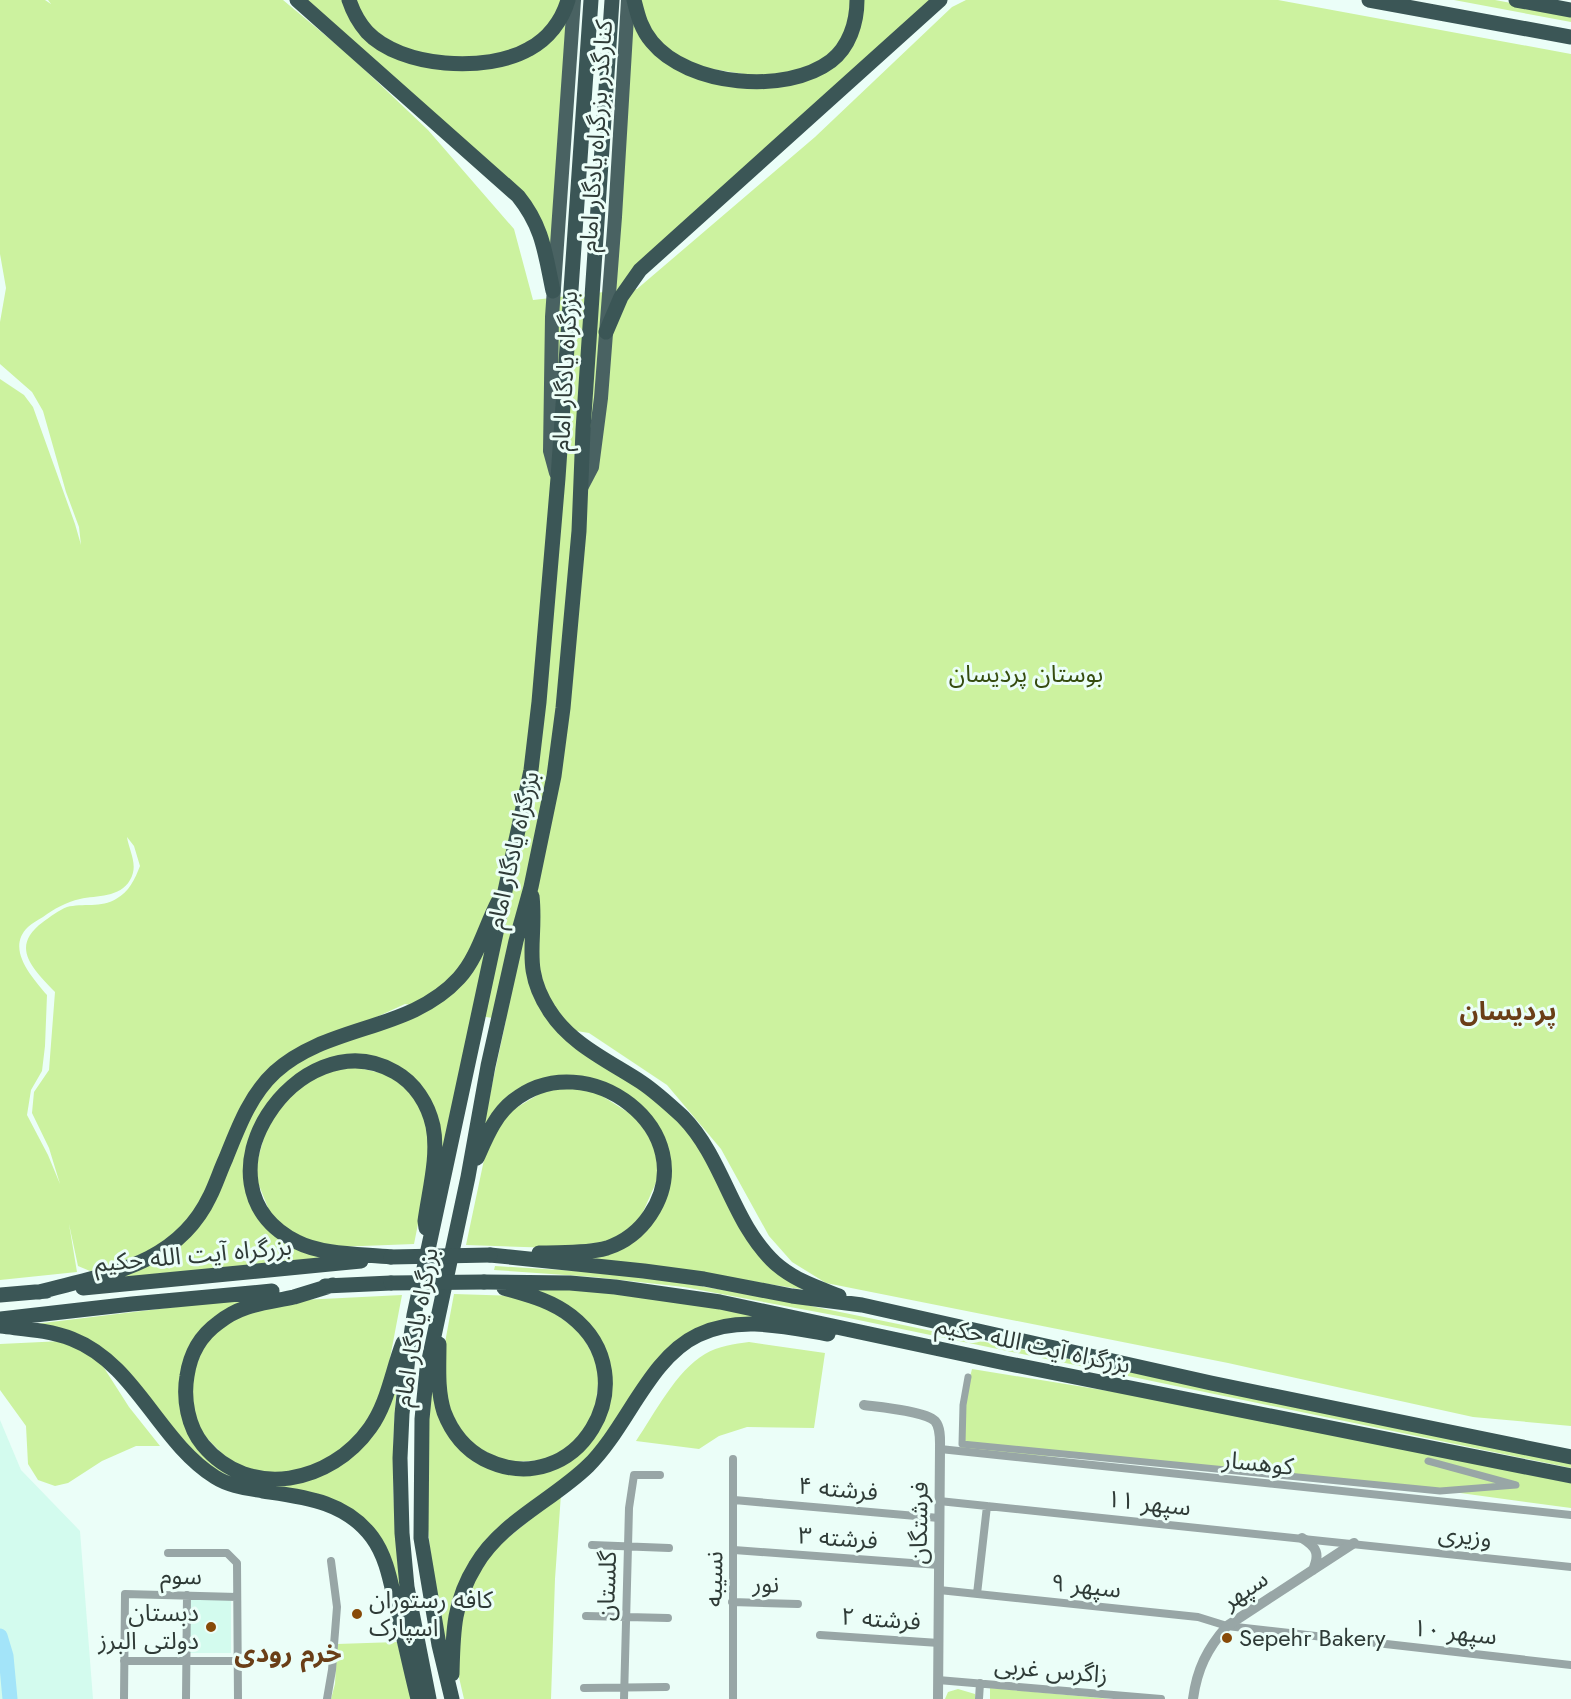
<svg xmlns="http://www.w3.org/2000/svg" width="1571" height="1699" viewBox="0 0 1571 1699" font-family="Jost,'Noto Sans Arabic',sans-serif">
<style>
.built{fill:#d3fbee}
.green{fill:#ccf29f;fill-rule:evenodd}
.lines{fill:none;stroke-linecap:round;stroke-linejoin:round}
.river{stroke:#a3e4f9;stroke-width:15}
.pedestrian{stroke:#98a6a6;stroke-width:7}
.minor{stroke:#98a6a6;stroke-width:8}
.tertiary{stroke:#98a6a6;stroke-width:10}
.primary{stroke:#496262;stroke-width:14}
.trunk{stroke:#3b5656;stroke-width:15}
.trunk-bridge{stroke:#3b5656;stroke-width:15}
.poi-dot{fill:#874a08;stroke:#ebfef8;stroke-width:2}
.labels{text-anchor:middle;stroke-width:6;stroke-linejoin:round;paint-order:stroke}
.street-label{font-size:24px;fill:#2f3b37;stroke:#ebfef8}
.park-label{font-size:24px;fill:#354c0f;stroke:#ebfef8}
.poi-label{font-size:24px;fill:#2f3b37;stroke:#ebfef8;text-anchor:start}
.neighbourhood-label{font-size:26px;font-weight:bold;fill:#6a3e17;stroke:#ebfef8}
</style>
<rect width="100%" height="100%" fill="#ebfef8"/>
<path class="built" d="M 0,1420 L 21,1470 L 80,1531 L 93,1699 L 0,1699 Z
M 190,1599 L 228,1599 L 231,1601 L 231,1653 L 190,1653 Z"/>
<path class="green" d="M 0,0 L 45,0 L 51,4 L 48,0 L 283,0 L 349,55 L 428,130 L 514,229 L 533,300 L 613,291 L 630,10 C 658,111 867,115 860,0 L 933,0 L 657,249 L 636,269 L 620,291 L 637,289 L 815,137 L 952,7 L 966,0 L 1278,0 L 1571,54 L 1571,1426 L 1473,1417 L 1228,1363 L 826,1283 L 792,1262 L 769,1236 L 721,1149 L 667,1085 L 589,1033 L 558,1028 C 570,1047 593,1059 612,1070 C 635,1085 659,1100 678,1120 C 720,1161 729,1227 772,1266 C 782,1276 795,1282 806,1290 L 649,1265 L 552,1256 C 571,1256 592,1259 611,1252 C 665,1231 686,1162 649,1117 C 616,1075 549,1061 508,1099 C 494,1111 487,1128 479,1145 L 506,1020 L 473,1015 L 428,1223 L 438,1138 C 435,1108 422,1082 395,1067 C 313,1021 207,1140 259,1217 C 269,1231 281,1242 297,1248 C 315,1254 333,1255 351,1255 L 89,1282 C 149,1268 185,1255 214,1197 C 225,1176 231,1154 240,1134 C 251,1109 263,1088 283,1070 C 325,1033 385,1038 429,1008 L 405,1004 L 368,1021 L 311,1042 L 290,1055 L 261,1080 L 246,1100 L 211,1184 L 201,1203 L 171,1238 L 151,1252 L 110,1267 L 90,1271 L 78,1266 L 69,1224 L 77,1272 L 0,1280 L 0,379 L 24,395 L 33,407 L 75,524 L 81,545 L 79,527 L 66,492 L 43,411 L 32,392 L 0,364 L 0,322 L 6,288 L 0,254 ZM 127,837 L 134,846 L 140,866 C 135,879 129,892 116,899 C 102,908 82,903 67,907 C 59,910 50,917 43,922 C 9,947 33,969 55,992 L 49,1070 L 34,1092 L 32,1113 L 49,1148 L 60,1184 L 48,1155 L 27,1115 L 31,1090 L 42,1071 L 45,1046 L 47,995 C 33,978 5,949 28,927 C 32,923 38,920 43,917 C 54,909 66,902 80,899 C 97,895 120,898 130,880 C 139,865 129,851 127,837 Z
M 302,0 L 345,0 L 383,48 L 499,66 L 566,19 L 552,276 L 537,215 Z
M 352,0 L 565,0 L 545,32 L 511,53 L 453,59 L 406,50 L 368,27 Z
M 638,0 L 853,0 L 848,33 L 819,64 L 768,78 L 687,65 L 650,35 Z
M 1454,0 L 1495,0 L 1571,14 L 1571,22 Z
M 350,1066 L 390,1075 L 418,1100 L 429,1131 L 427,1179 L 414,1244 L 336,1247 L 311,1243 L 273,1220 L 254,1173 L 268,1123 L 295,1091 L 319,1075 Z
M 551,1087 L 591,1089 L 637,1118 L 656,1149 L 658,1178 L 639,1221 L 612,1241 L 556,1248 L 466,1245 L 485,1155 L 506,1114 Z
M 495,1266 L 627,1274 L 777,1299 L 1571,1463 L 1571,1468 L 844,1317 L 684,1287 L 594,1277 L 494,1270 Z
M 519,1287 L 590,1291 L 712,1307 L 816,1328 L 701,1328 L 598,1449 L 478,1554 L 449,1665 C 442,1620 432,1575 428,1529 C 424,1473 428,1416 435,1360 L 446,1430 L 521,1473 L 592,1438 L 602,1348 Z
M 454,1294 L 516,1296 L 557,1312 L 581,1333 L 598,1365 L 598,1407 L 577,1441 L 547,1460 L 506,1462 L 469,1443 L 446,1404 L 444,1348 Z
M 402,1295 L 386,1379 L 370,1419 L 337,1455 L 290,1474 L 245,1470 L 204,1441 L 194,1420 L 190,1383 L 205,1342 L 234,1316 L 302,1300 Z
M 258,1297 L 203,1331 L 183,1414 L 249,1481 L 346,1459 L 399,1365 C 389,1448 392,1531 405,1614 L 367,1524 L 247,1484 L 207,1466 L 116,1364 L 26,1325 Z
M 63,1341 L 99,1360 L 129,1407 L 160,1446 L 136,1446 L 102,1461 L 68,1483 L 55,1486 L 38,1480 L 28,1464 L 26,1426 L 0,1390 L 0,1344 Z
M 749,1342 L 825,1353 L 814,1428 L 747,1427 L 719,1436 L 699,1449 L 636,1441 C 655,1413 676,1371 705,1354 C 718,1346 735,1344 749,1342 Z
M 972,1369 L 1158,1399 L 1571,1483 L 1571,1508 L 1453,1492 L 1160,1463 L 961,1451 L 962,1409 Z
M 561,1494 L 555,1579 L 551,1699 L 464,1699 L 458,1673 L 459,1611 L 486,1556 Z
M 397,1642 L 412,1699 L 331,1699 L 335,1684 L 337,1644 Z
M 990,1688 L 1111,1699 L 990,1699 Z
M 958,1689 L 975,1694 L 975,1699 L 945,1699 L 948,1692 Z"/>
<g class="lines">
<path class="river" d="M 0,1636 L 6,1656 L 10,1699"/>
<path class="pedestrian" d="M 968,1377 L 963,1405 L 962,1444 L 1440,1491 L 1516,1485 L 1428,1461"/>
<path class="minor" d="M 940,1449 L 1571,1515
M 733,1459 L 733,1699
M 734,1500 L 939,1518
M 939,1501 L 1571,1567
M 592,1545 L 669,1548
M 734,1550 L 939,1565
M 168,1553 L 227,1553 L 237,1563 L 238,1699
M 939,1590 L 1198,1617 L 1227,1626 L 1571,1665
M 977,1594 L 987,1506
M 732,1602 L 798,1604
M 586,1616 L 668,1618
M 820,1635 L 939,1643
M 124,1661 L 238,1661
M 938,1680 L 1161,1699
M 584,1688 L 666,1687
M 124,1699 L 125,1594 L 237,1597
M 186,1699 L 187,1595
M 327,1699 L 332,1670 L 337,1607 L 331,1561
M 624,1699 L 629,1508 L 634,1475 L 660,1475
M 979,1699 L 980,1683"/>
<path class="tertiary" d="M 864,1405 C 879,1407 925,1411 935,1421 C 941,1428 940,1440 940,1449 L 938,1699
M 1302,1538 C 1317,1547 1320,1554 1313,1570
M 1193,1699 C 1197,1669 1207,1649 1227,1626 L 1354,1543"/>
<path class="primary" d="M 556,473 L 550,451 L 552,317 L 574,0
M 581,488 L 592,467 L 601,398 L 615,217 L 628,0"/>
<path class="trunk" d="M 297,0 L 518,196 C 543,227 545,253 553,291
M 349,0 C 353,12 359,23 367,32 C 401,68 487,73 529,49 C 548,39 562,21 568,0
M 634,0 C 638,16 641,29 652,42 C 688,86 786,95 831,61 C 849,47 857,23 857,0
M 1369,0 L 1571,37
M 1516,0 L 1571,10
M 606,332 L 621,297 L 640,270 L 940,0
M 532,896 C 537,941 521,967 549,1010 C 570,1044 609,1061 641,1082 C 656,1092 670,1105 683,1117 C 724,1159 732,1223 775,1263 C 794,1280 816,1287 839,1296
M 477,1158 C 486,1138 495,1115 513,1101 C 586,1042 706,1131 650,1215 C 640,1230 625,1242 607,1248 C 586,1254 561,1252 539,1253
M 490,1255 L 644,1271 L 704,1279 L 792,1296 L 862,1305 L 1211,1383 L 1571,1457
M 391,1257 C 362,1254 322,1255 297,1242 C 184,1185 299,1017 395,1072 C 415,1083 428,1104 433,1126 C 439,1156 429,1191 425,1221 L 426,1228
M 484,1282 L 570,1283 L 615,1287 L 720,1302 L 1005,1363 L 1571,1476
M 333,1285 C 320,1289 307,1293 294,1297 C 266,1303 241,1304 218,1323 C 200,1336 190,1355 187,1376 C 183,1399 188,1427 203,1445 C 250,1501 331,1483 370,1428 C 388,1403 392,1371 403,1343
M 325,1286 L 391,1283
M 83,1288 L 361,1261
M 39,1292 C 106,1274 177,1266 210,1196 C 216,1184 220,1171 226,1158 C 238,1128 250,1095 275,1072 C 328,1024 410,1032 459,978 C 478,957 485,927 498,902
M 0,1295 L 47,1291
M 0,1319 L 132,1304 L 272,1291
M 0,1326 C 24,1329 49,1330 72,1339 C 136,1364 158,1441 215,1477 C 229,1486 246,1488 263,1491 C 304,1497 345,1501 372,1537 C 386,1556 390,1579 395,1601 C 403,1634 410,1667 418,1699
M 439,1344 C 439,1367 437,1390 444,1412 C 452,1433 465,1449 484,1459 C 576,1505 652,1379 571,1316 C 550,1300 528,1295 504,1288
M 452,1674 C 453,1633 453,1602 476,1565 C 501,1522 553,1500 588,1466 C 627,1428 649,1358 698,1335 C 739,1315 786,1327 828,1334
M 429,1699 L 407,1587 L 402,1533 L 400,1458 L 402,1414 L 408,1357 L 414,1315 L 531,770 L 539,702 L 558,478 L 591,0
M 452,1699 L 439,1645 L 421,1538 L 422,1419 L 427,1369 L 468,1177 L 488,1066 L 516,941 L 531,887 L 554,776 L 563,708 L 579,531 L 583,430 L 612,0"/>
<path class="trunk-bridge" d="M 391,1257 L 490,1255
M 391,1283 L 484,1282"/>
</g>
<g class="poi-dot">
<circle cx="357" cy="1614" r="6"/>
<circle cx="211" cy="1627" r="6"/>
<circle cx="1227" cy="1638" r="6"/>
</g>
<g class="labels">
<g class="street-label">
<text transform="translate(596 136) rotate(-86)" y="8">کنارگذر بزرگراه یادگار امام</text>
<text transform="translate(565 371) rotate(-87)" y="8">بزرگراه یادگار امام</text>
<text transform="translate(513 850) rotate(-77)" y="8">بزرگراه یادگار امام</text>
<text transform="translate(193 1255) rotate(-5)" y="8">بزرگراه آیت الله حکیم</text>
<text transform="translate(416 1327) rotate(-80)" y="8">بزرگراه یادگار امام</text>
<text transform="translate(1033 1345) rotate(12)" y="8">بزرگراه آیت الله حکیم</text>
<text transform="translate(1258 1463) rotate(6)" y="8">کوهسار</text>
<text transform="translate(838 1489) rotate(5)" y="8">فرشته ۴</text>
<text transform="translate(1149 1503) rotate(6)" y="8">سپهر ۱۱</text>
<text transform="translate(919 1523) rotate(-89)" y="8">فرشتگان</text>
<text transform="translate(1465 1536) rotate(6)" y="8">وزیری</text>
<text transform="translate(838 1538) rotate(4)" y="8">فرشته ۳</text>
<text transform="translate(181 1576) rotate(1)" y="8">سوم</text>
<text transform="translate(714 1579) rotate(-89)" y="8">نسیبه</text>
<text transform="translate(766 1584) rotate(2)" y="8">نور</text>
<text transform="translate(607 1586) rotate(-88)" y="8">گلستان</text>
<text transform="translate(1086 1586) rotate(6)" y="8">سپهر ۹</text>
<text transform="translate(1245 1590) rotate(-34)" y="8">سپهر</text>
<text transform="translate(881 1619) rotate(4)" y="8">فرشته ۲</text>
<text transform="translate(1455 1632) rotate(6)" y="8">سپهر ۱۰</text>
<text transform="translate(1051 1670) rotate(5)" y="8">زاگرس غربی</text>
</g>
<g class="park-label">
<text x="1026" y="682">بوستان پردیسان</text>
</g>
<g class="poi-label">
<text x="369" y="1608">کافه رستوران<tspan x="369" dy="28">اسپارک</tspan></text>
<text x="199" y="1621" text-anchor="end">دبستان<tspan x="199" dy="28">دولتی البرز</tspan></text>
<text x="1239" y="1646">Sepehr Bakery</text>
</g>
<g class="neighbourhood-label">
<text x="1508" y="1020">پردیسان</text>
<text x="288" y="1662">خرم رودی</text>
</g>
</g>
</svg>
